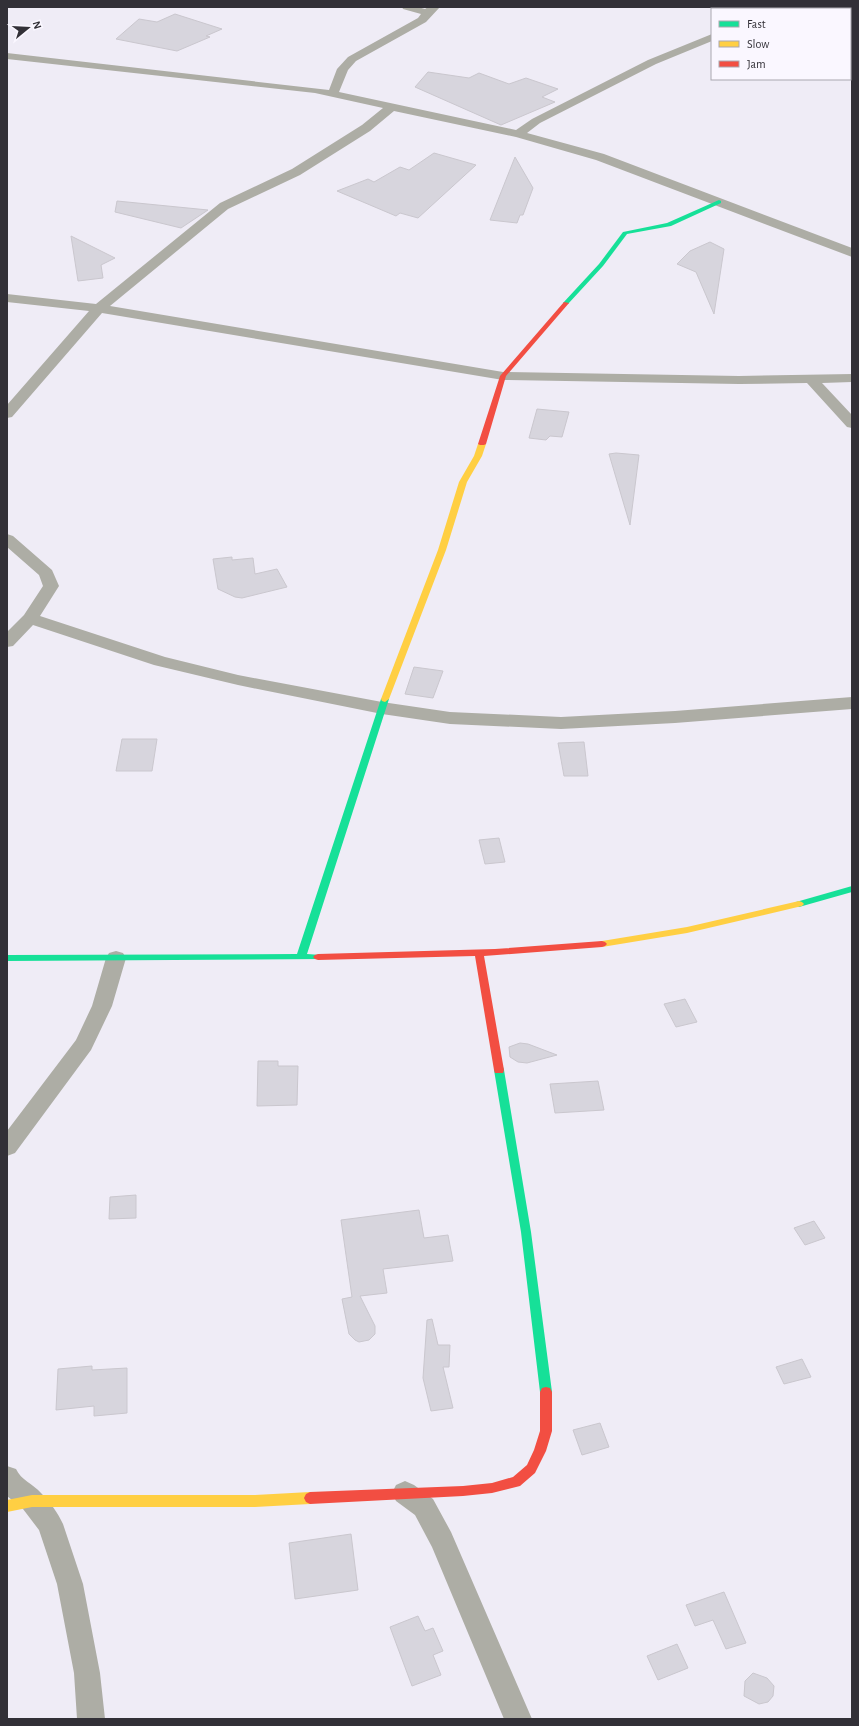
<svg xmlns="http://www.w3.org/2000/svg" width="859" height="1726" viewBox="0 0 859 1726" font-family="'Alegreya Sans',sans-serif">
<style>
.building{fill:#d7d5dd;stroke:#cac7ce}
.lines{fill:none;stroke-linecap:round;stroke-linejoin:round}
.street{fill:#adada5;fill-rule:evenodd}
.fast{fill:#16e098;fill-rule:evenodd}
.slow{fill:#ffcf43;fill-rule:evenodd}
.jam{fill:#f24e42;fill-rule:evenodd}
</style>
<rect width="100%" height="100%" fill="#efecf6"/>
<path class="building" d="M 175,14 L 222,29 L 206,36 L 210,37 L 177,51 L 116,39 L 139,19 L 157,22 Z
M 428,72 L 469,78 L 479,73 L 509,84 L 526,78 L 558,89 L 542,97 L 555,102 L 501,125 L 415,87 Z
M 434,153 L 476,165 L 418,218 L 400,213 L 396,216 L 337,191 L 368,179 L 374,182 L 400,167 L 409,170 Z
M 515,157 L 533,188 L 523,215 L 520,215 L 517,223 L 490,220 Z
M 117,201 L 208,210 L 181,228 L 115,212 Z
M 71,236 L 115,258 L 101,265 L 103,278 L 78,281 Z
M 710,242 L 724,249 L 714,314 L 696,272 L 677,264 L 690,251 Z
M 537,409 L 569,412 L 562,437 L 550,436 L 546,440 L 529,438 Z
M 616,453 L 639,455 L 630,525 L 609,454 Z
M 232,557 L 232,560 L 253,558 L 255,574 L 277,569 L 287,587 L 242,598 L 235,597 L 218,589 L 213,559 Z
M 414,667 L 443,671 L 433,698 L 405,694 Z
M 122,739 L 157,739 L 152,771 L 116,771 Z
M 584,742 L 588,776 L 564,776 L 558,743 Z
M 499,838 L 505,862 L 485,864 L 479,840 Z
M 685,999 L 697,1022 L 676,1027 L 664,1004 Z
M 520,1043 L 528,1044 L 557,1055 L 527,1063 L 518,1062 L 510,1057 L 509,1047 Z
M 258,1061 L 278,1061 L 278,1066 L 298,1066 L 297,1105 L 257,1106 Z
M 598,1081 L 604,1110 L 555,1113 L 550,1084 Z
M 136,1195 L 136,1218 L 109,1219 L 110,1197 Z
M 419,1210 L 424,1238 L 448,1235 L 453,1261 L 383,1269 L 387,1293 L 360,1296 L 375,1326 L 375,1334 L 369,1340 L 359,1342 L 355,1340 L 349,1334 L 342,1299 L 352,1297 L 341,1220 Z
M 814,1221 L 825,1238 L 805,1245 L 794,1228 Z
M 432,1319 L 438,1345 L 450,1345 L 449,1367 L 443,1367 L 453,1408 L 431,1411 L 423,1378 L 427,1320 Z
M 802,1359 L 811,1377 L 784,1384 L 776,1367 Z
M 92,1366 L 92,1370 L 127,1368 L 127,1413 L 94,1416 L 94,1406 L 56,1410 L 58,1369 Z
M 600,1423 L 609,1447 L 582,1455 L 573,1430 Z
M 351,1534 L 358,1590 L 295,1599 L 289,1543 Z
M 724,1592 L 746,1643 L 726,1649 L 713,1620 L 695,1626 L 686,1605 Z
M 418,1616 L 425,1631 L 433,1628 L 443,1651 L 433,1655 L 441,1675 L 412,1686 L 390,1627 Z
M 677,1644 L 688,1668 L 658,1680 L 647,1656 Z
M 753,1673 L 767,1678 L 774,1686 L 773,1696 L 768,1702 L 759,1704 L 744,1696 L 745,1681 Z"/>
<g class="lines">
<path class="street" d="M 402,7 L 418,7 L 425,9 L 428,7 L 440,7 L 426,22 L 356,61 L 348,70 L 339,92 L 516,130 L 532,119 L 648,60 L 712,34 L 712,41 L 656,64 L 540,123 L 527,133 L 604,154 L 852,248 L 852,257 L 596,160 L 516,137 L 394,111 L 370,131 L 300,175 L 228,209 L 110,306 L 503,372 L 739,376 L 852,374 L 852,382 L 822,383 L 852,415 L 852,428 L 847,427 L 807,383 L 739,384 L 503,380 L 102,313 L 12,417 L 7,418 L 7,405 L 89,311 L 7,302 L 7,294 L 96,304 L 220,203 L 292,169 L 362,125 L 383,108 L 315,93 L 7,59 L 7,53 L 329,90 L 337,69 L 348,57 L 418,18 L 421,14 L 403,9 Z
M 752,7 L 767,7 L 768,9 L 753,9 Z
M 801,7 L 816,7 L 815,9 L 800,9 Z
M 850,30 L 852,30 L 852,37 L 850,37 Z
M 7,534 L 13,536 L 52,570 L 59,586 L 40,616 L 165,657 L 238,675 L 382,702 L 450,712 L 561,717 L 675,711 L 852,697 L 852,709 L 675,723 L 561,729 L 450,724 L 382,714 L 238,685 L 154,665 L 33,625 L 13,646 L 7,647 L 7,632 L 24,615 L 43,586 L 39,575 L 7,547 Z
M 116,951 L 123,953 L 126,958 L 112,1006 L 91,1050 L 15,1153 L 7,1156 L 7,1131 L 76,1040 L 92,1006 L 106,958 L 109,953 Z
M 7,1466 L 16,1469 C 21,1480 33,1484 41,1493 C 50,1502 58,1513 63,1524 L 83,1584 L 100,1673 L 105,1719 L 77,1719 L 74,1673 L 57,1584 L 39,1530 L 23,1509 L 7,1496 Z
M 405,1481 L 414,1485 L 433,1499 L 451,1532 L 532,1719 L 504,1719 L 432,1547 L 415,1515 L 396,1501 L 392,1493 L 396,1485 Z"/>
<path class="fast" d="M 719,200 L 721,201 L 721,203 L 671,226 L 627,234 L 603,266 L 568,304 L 563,303 L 599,264 L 623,232 L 667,223 Z
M 385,696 L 389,699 L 307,954 L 321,955 L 323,957 L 321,959 L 7,961 L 7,955 L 297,954 L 381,699 Z
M 852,886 L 852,892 L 799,907 L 794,904 L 796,902 Z
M 499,1066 L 503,1067 L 504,1070 L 531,1232 L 552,1392 L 550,1396 L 546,1397 L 542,1396 L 540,1392 L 521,1232 L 494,1070 L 495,1067 Z"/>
<path class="slow" d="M 482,442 L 486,444 L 482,456 L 467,482 L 446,550 L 389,699 L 385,702 L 382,701 L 381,699 L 438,550 L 459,482 L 474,456 L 478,444 Z
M 799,901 L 802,902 L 804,904 L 802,906 L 687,933 L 602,947 L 599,946 L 597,944 L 599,942 L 602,941 L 687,927 Z
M 310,1492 L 314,1494 L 316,1498 L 314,1502 L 310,1504 L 255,1507 L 32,1507 L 7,1512 L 7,1500 L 32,1495 L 255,1495 Z"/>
<path class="jam" d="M 564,302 L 569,303 L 506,376 L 486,444 L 484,445 L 480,445 L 478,444 L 500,376 Z
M 602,941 L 605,942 L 607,944 L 605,946 L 602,947 L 484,956 L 504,1070 L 503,1073 L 495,1073 L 494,1070 L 475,956 L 318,960 L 315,959 L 313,957 L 315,955 L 318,954 L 495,949 Z
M 546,1387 L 550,1388 L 552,1392 L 552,1431 L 546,1451 L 535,1473 L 520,1486 L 492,1493 L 463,1496 L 310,1504 L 306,1502 L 304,1498 L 306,1494 L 310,1492 L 463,1486 L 492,1483 L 513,1477 L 527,1465 L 534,1450 L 540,1431 L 540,1392 L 542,1388 Z"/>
</g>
<rect width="859" height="1726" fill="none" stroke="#323037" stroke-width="16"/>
<rect x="711" y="8" width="140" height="72" fill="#faf7ff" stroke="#aaa7af"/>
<rect x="719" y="21" width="20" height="6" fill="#16e098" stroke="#aaa7af"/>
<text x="747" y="28" font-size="12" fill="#323037">Fast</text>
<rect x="719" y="41" width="20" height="6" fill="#ffcf43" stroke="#aaa7af"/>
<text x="747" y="48" font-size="12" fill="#323037">Slow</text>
<rect x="719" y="61" width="20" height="6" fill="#f24e42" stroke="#aaa7af"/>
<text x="747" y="68" font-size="12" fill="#323037">Jam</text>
<g transform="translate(28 28) rotate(72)" stroke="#faf7ff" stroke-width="3" paint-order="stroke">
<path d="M0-3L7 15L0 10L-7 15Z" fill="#323037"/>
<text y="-6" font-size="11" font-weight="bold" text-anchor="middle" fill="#323037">N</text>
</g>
</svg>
